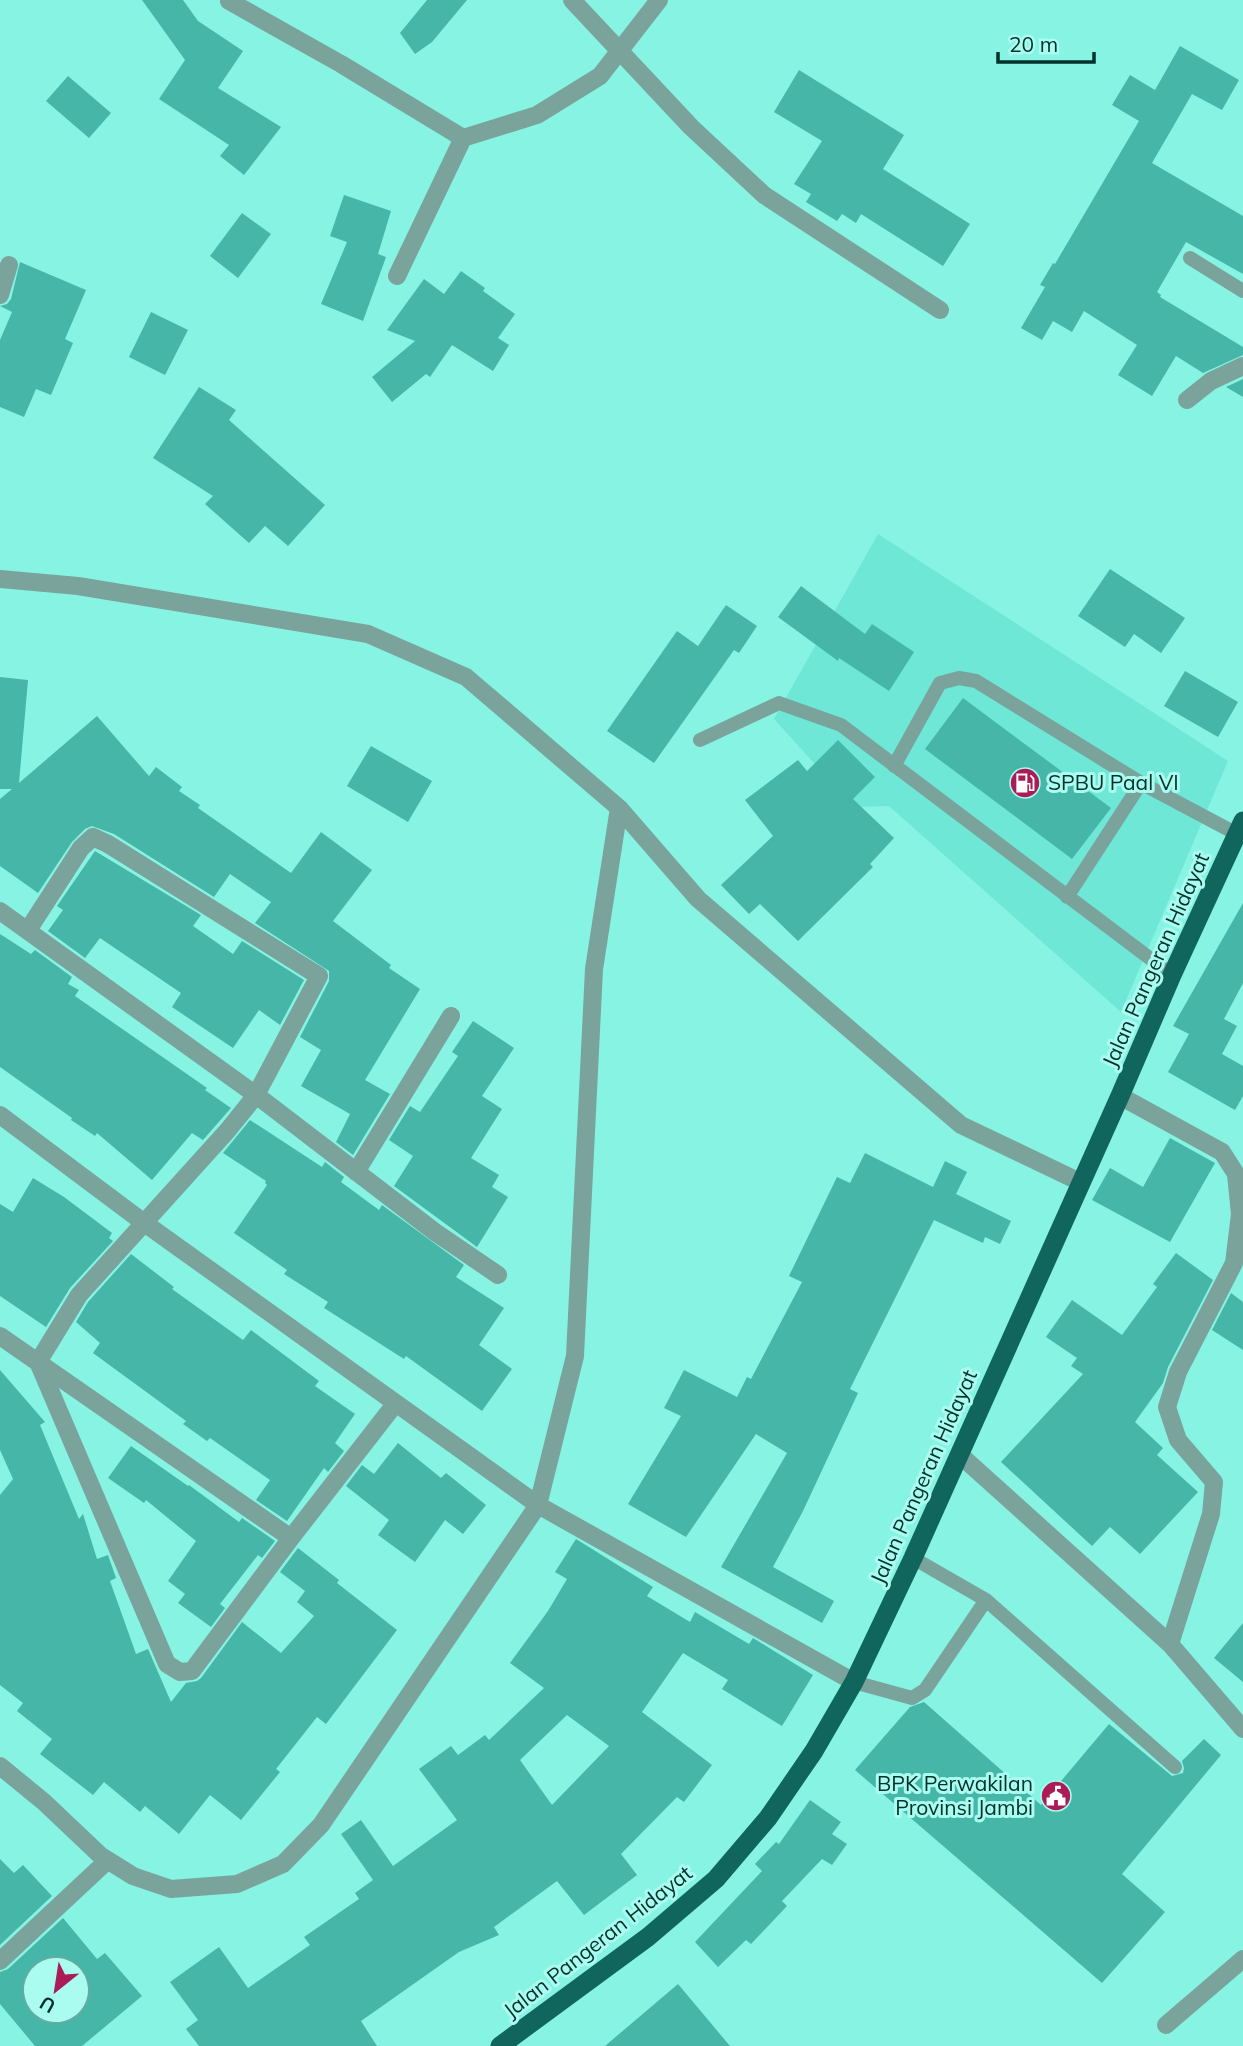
<svg xmlns="http://www.w3.org/2000/svg" width="1243" height="2046" viewBox="0 0 1243 2046" font-family="Mulish,sans-serif">
<style>
.built{fill:#6ee7d7}
.building{fill:#46b6a8;fill-rule:evenodd}
.lines{fill:none;stroke-linecap:round;stroke-linejoin:round}
.service{stroke:#7aa39c;stroke-width:14}
.minor{stroke:#7aa39c;stroke-width:18}
.trunk{stroke:#10665c;stroke-width:19}
.labels{text-anchor:middle;stroke-width:6;stroke-linejoin:round;paint-order:stroke}
.poi-label{font-size:21px;fill:#00312c;stroke:#a9fcef;text-anchor:start}
.street-label{font-size:21px;fill:#00312c;stroke:#a9fcef}
</style>
<rect width="100%" height="100%" fill="#87f3e3"/>
<path class="built" d="M 878,534 L 1228,761 L 1121,1012 L 889,806 L 854,807 L 774,719 Z"/>
<path class="building" d="M 142,0 L 183,0 L 198,21 L 243,51 L 218,88 L 281,127 L 244,175 L 220,156 L 229,145 L 159,99 L 185,60 Z
M 427,0 L 467,0 L 432,42 L 415,54 L 400,33 Z
M 1180,46 L 1239,80 L 1222,110 L 1192,94 L 1152,163 L 1243,216 L 1243,274 L 1186,242 L 1157,292 L 1161,295 L 1160,297 L 1243,347 L 1243,355 L 1203,373 L 1176,356 L 1152,396 L 1118,375 L 1137,345 L 1084,311 L 1072,332 L 1053,321 L 1042,340 L 1021,328 L 1045,287 L 1040,285 L 1053,263 L 1055,264 L 1139,121 L 1112,105 L 1130,75 L 1155,90 Z
M 799,70 L 904,135 L 883,169 L 970,224 L 943,266 L 861,214 L 856,223 L 842,214 L 837,221 L 806,202 L 811,194 L 794,184 L 822,141 L 774,112 Z
M 68,76 L 111,113 L 89,138 L 46,101 Z
M 344,195 L 391,211 L 378,254 L 386,257 L 363,321 L 321,304 L 347,242 L 330,236 Z
M 242,213 L 271,234 L 238,278 L 210,256 Z
M 20,262 L 86,290 L 65,339 L 73,343 L 51,395 L 36,389 L 24,417 L 0,407 L 0,340 L 12,312 L 0,306 L 7,304 L 11,299 Z
M 461,271 L 485,288 L 483,291 L 515,314 L 498,338 L 509,345 L 493,371 L 452,345 L 430,377 L 426,374 L 392,402 L 372,377 L 415,341 L 387,330 L 424,279 L 444,294 Z
M 151,312 L 188,330 L 165,375 L 129,357 Z
M 1243,379 L 1243,397 L 1226,387 Z
M 199,387 L 236,410 L 229,420 L 325,505 L 288,546 L 265,526 L 249,543 L 205,504 L 213,496 L 153,458 Z
M 1110,569 L 1185,618 L 1161,653 L 1134,634 L 1125,647 L 1078,616 Z
M 801,586 L 865,634 L 872,624 L 914,652 L 889,691 L 839,658 L 838,661 L 778,617 Z
M 726,605 L 757,626 L 739,653 L 734,650 L 654,763 L 607,731 L 677,631 L 698,646 Z
M 1185,671 L 1238,702 L 1218,737 L 1164,706 Z
M 0,677 L 28,680 L 19,783 L 97,716 L 149,776 L 156,767 L 182,787 L 179,791 L 200,805 L 198,808 L 291,873 L 321,832 L 372,870 L 333,921 L 391,965 L 389,968 L 420,989 L 365,1080 L 390,1094 L 353,1155 L 336,1142 L 350,1114 L 301,1086 L 321,1050 L 300,1037 L 329,981 L 329,971 L 255,923 L 271,902 L 230,874 L 214,897 L 114,834 L 92,826 L 85,829 L 72,842 L 38,893 L 0,866 L 0,799 L 12,789 L 0,789 Z
M 963,698 L 1111,808 L 1072,859 L 925,749 Z
M 838,740 L 875,777 L 853,799 L 894,838 L 870,864 L 873,867 L 798,941 L 760,904 L 749,914 L 721,885 L 773,836 L 745,800 L 798,760 L 807,771 Z
M 371,746 L 432,781 L 408,822 L 347,786 Z
M 95,851 L 201,915 L 193,926 L 233,954 L 242,941 L 304,980 L 280,1025 L 259,1010 L 233,1048 L 172,1007 L 181,993 L 100,938 L 85,958 L 48,931 L 63,910 L 57,906 Z
M 1243,903 L 1243,983 L 1224,1019 L 1237,1026 L 1222,1054 L 1243,1066 L 1243,1096 L 1235,1110 L 1168,1072 L 1189,1034 L 1173,1026 Z
M 0,934 L 31,954 L 35,950 L 72,977 L 68,984 L 79,990 L 75,996 L 207,1088 L 205,1090 L 231,1108 L 203,1140 L 192,1133 L 152,1180 L 97,1133 L 95,1136 L 71,1120 L 72,1118 L 0,1067 Z
M 473,1021 L 514,1048 L 482,1096 L 502,1109 L 471,1158 L 499,1175 L 492,1187 L 508,1197 L 477,1247 L 394,1186 L 413,1156 L 389,1140 L 410,1106 L 420,1112 L 458,1056 L 452,1052 Z
M 250,1120 L 322,1167 L 325,1162 L 344,1177 L 341,1182 L 379,1210 L 382,1205 L 464,1265 L 456,1277 L 504,1308 L 479,1345 L 512,1369 L 482,1411 L 406,1356 L 404,1359 L 324,1308 L 328,1302 L 284,1274 L 287,1270 L 234,1233 L 267,1185 L 265,1183 L 266,1181 L 223,1153 Z
M 1170,1138 L 1215,1163 L 1170,1242 L 1092,1200 L 1110,1168 L 1143,1187 Z
M 865,1153 L 933,1187 L 945,1161 L 967,1172 L 956,1194 L 1011,1221 L 1000,1244 L 985,1237 L 983,1243 L 934,1220 L 850,1389 L 858,1393 L 803,1511 L 773,1567 L 834,1601 L 822,1623 L 721,1567 L 787,1453 L 756,1434 L 686,1537 L 628,1504 L 681,1416 L 664,1408 L 684,1370 L 737,1397 L 747,1377 L 751,1379 L 802,1282 L 789,1276 L 837,1177 L 850,1183 Z
M 33,1178 L 64,1197 L 112,1233 L 109,1238 L 113,1241 L 70,1288 L 46,1327 L 0,1296 L 0,1204 L 13,1212 Z
M 1176,1253 L 1213,1280 L 1168,1367 L 1163,1383 L 1135,1422 L 1163,1448 L 1157,1455 L 1198,1492 L 1140,1554 L 1110,1527 L 1092,1546 L 1001,1462 L 1083,1374 L 1071,1366 L 1077,1358 L 1046,1337 L 1072,1300 L 1122,1335 L 1157,1287 L 1153,1284 Z
M 131,1254 L 174,1287 L 172,1289 L 243,1340 L 251,1330 L 319,1381 L 315,1386 L 355,1414 L 335,1443 L 344,1451 L 328,1472 L 324,1468 L 287,1521 L 256,1500 L 270,1480 L 210,1438 L 207,1441 L 183,1424 L 186,1421 L 93,1353 L 100,1343 L 76,1322 L 88,1302 Z
M 1231,1293 L 1243,1302 L 1243,1350 L 1212,1330 Z
M 0,1370 L 45,1422 L 40,1425 L 79,1519 L 83,1514 L 97,1559 L 108,1555 L 116,1578 L 110,1581 L 136,1654 L 148,1649 L 171,1702 L 186,1683 L 197,1681 L 201,1678 L 242,1622 L 281,1653 L 314,1616 L 297,1602 L 305,1591 L 280,1572 L 298,1548 L 339,1580 L 337,1583 L 397,1630 L 326,1724 L 317,1717 L 276,1769 L 280,1772 L 241,1820 L 210,1795 L 179,1834 L 145,1806 L 140,1812 L 104,1782 L 93,1795 L 40,1754 L 52,1739 L 17,1711 L 23,1703 L 0,1685 L 0,1495 L 13,1479 L 0,1450 Z
M 398,1443 L 441,1478 L 446,1473 L 486,1505 L 463,1534 L 445,1520 L 415,1562 L 378,1535 L 389,1520 L 346,1486 L 362,1465 L 374,1474 Z
M 131,1446 L 188,1486 L 189,1485 L 239,1522 L 242,1518 L 275,1541 L 262,1558 L 258,1555 L 220,1604 L 225,1608 L 211,1627 L 178,1603 L 185,1594 L 168,1581 L 196,1541 L 146,1500 L 144,1503 L 108,1478 Z
M 576,1539 L 653,1587 L 647,1596 L 690,1622 L 695,1612 L 749,1644 L 753,1638 L 813,1675 L 782,1726 L 722,1689 L 728,1680 L 683,1653 L 642,1712 L 712,1765 L 684,1802 L 677,1797 L 621,1854 L 637,1875 L 584,1915 L 557,1881 L 494,1927 L 499,1935 L 459,1952 L 361,2021 L 377,2046 L 199,2046 L 186,2029 L 198,2020 L 170,1982 L 219,1947 L 248,1988 L 310,1945 L 304,1937 L 359,1899 L 355,1893 L 373,1880 L 341,1834 L 361,1820 L 393,1866 L 457,1820 L 419,1769 L 451,1746 L 458,1755 L 485,1735 L 489,1740 L 544,1688 L 510,1663 L 548,1611 L 567,1579 L 555,1572 ZM 567,1715 L 609,1746 L 552,1805 L 520,1760 Z
M 1243,1623 L 1243,1682 L 1214,1658 Z
M 924,1702 L 1041,1805 L 1109,1724 L 1172,1776 L 1183,1773 L 1184,1768 L 1182,1761 L 1204,1739 L 1221,1755 L 1122,1874 L 1165,1912 L 1102,1983 L 855,1770 L 910,1707 Z
M 810,1800 L 841,1822 L 832,1834 L 847,1844 L 832,1865 L 822,1859 L 782,1901 L 787,1906 L 751,1944 L 746,1940 L 718,1967 L 695,1942 L 762,1871 L 755,1864 L 776,1842 L 779,1844 Z
M 0,1859 L 14,1873 L 23,1865 L 52,1896 L 0,1945 Z
M 63,1918 L 97,1959 L 105,1953 L 142,1996 L 82,2046 L 35,2046 L 0,2004 L 0,1972 L 8,1969 ZM 35,1969 L 77,1969 L 77,2011 L 35,2011 Z
M 678,1984 L 730,2046 L 605,2046 Z"/>
<g class="lines">
<path class="service" d="M 1190,258 L 1243,291
M 700,740 L 779,703 L 841,725 L 1172,975
M 894,766 L 940,683 L 959,678 L 976,681 L 1141,783 L 1237,834
M 1067,897 L 1141,783
M 913,1558 L 986,1600 L 1175,1767
M 854,1682 L 912,1698 L 925,1690 L 986,1600"/>
<path class="minor" d="M 572,0 L 691,127 L 764,195 L 940,310
M 229,1 L 341,64 L 463,138
M 397,276 L 463,138 L 537,115 L 600,76 L 659,0
M 0,295 L 9,265
M 1187,400 L 1211,381 L 1243,366
M 0,579 L 78,586 L 368,634 L 466,677 L 619,808 L 698,899 L 961,1125 L 1080,1182
M 0,911 L 256,1095 L 435,1232 L 498,1275
M 28,930 L 81,848 L 93,837 L 108,844 L 319,976 L 256,1095 L 228,1130 L 79,1295 L 38,1362
M 1120,1096 L 1222,1152 L 1236,1174 L 1240,1214 L 1234,1263 L 1178,1372 L 1167,1407 L 1178,1440 L 1214,1482 L 1211,1514 L 1170,1644
M 0,1115 L 143,1222 L 538,1505 L 854,1682
M 356,1172 L 451,1016
M 0,1336 L 291,1538
M 38,1362 L 167,1664 L 180,1672 L 192,1671 L 291,1538 L 395,1404
M 960,1455 L 1170,1644 L 1243,1729
M 0,1766 L 44,1802 L 101,1856 L 133,1876 L 171,1889 L 237,1884 L 283,1864 L 321,1825 L 538,1505 L 575,1356 L 594,969 L 619,808
M 0,1961 L 107,1861
M 1166,2025 L 1243,1959"/>
<path class="trunk" d="M 500,2046 L 648,1937 L 716,1879 L 768,1818 L 814,1751 L 854,1682 L 913,1558 L 1120,1096 L 1172,975 L 1243,821"/>
</g>
<defs>
<g id="fuel-disc" transform="scale(1.575)"><circle r="9.5" fill="#ab1b55" stroke="#a9fcef"/><path d="M-5.5-6h7V0h2V4h1.3V-2.5L3-4.5l.8-.8L6-3V5H2.5V1h-1V6h-7ZM-4.2-4.7v3.2H.2V-4.7Z" fill="#fff"/></g>
<g id="civic-disc" transform="scale(1.575)"><circle r="9.5" fill="#ab1b55" stroke="#a9fcef"/><path d="M-.6-6.5H3V-4.5H.6V-3L4-1V1h2V6H-6V1h2V-1L-.6-3ZM-1.2 2.5V6h2.4V2.5Z" fill="#fff"/></g>
</defs>
<g fill-rule="evenodd">
<use href="#fuel-disc" x="1025" y="783"/>
<use href="#civic-disc" x="1056" y="1796"/>
</g>
<g class="labels">
<g class="poi-label">
<text x="1048" y="790">SPBU Paal VI</text>
<text x="1033" y="1791" text-anchor="end">BPK Perwakilan<tspan x="1033" dy="24">Provinsi Jambi</tspan></text>
</g>
<g class="street-label">
<text transform="translate(1156 960) rotate(-66)" y="7">Jalan Pangeran Hidayat</text>
<text transform="translate(924 1477) rotate(-66)" y="7">Jalan Pangeran Hidayat</text>
<text transform="translate(598 1942) rotate(-38)" y="7">Jalan Pangeran Hidayat</text>
</g>
</g>
<g transform="translate(56 1990) rotate(210)"><circle r="33" fill="#a9fcef" stroke="#65aba1" stroke-width="2"/>
<path d="M0-5L12 26L0 18L-12 26Z" fill="#ab1b55"/>
<text y="-10" font-size="19" font-weight="bold" text-anchor="middle" fill="#00312c">U</text>
</g>
<path d="M998 52v10h96v-10" fill="none" stroke="#00312c" stroke-width="3.5"/>
<text x="1009" y="52" font-size="21" fill="#00312c" stroke="#a9fcef" stroke-width="5" paint-order="stroke">20 m</text>
</svg>
